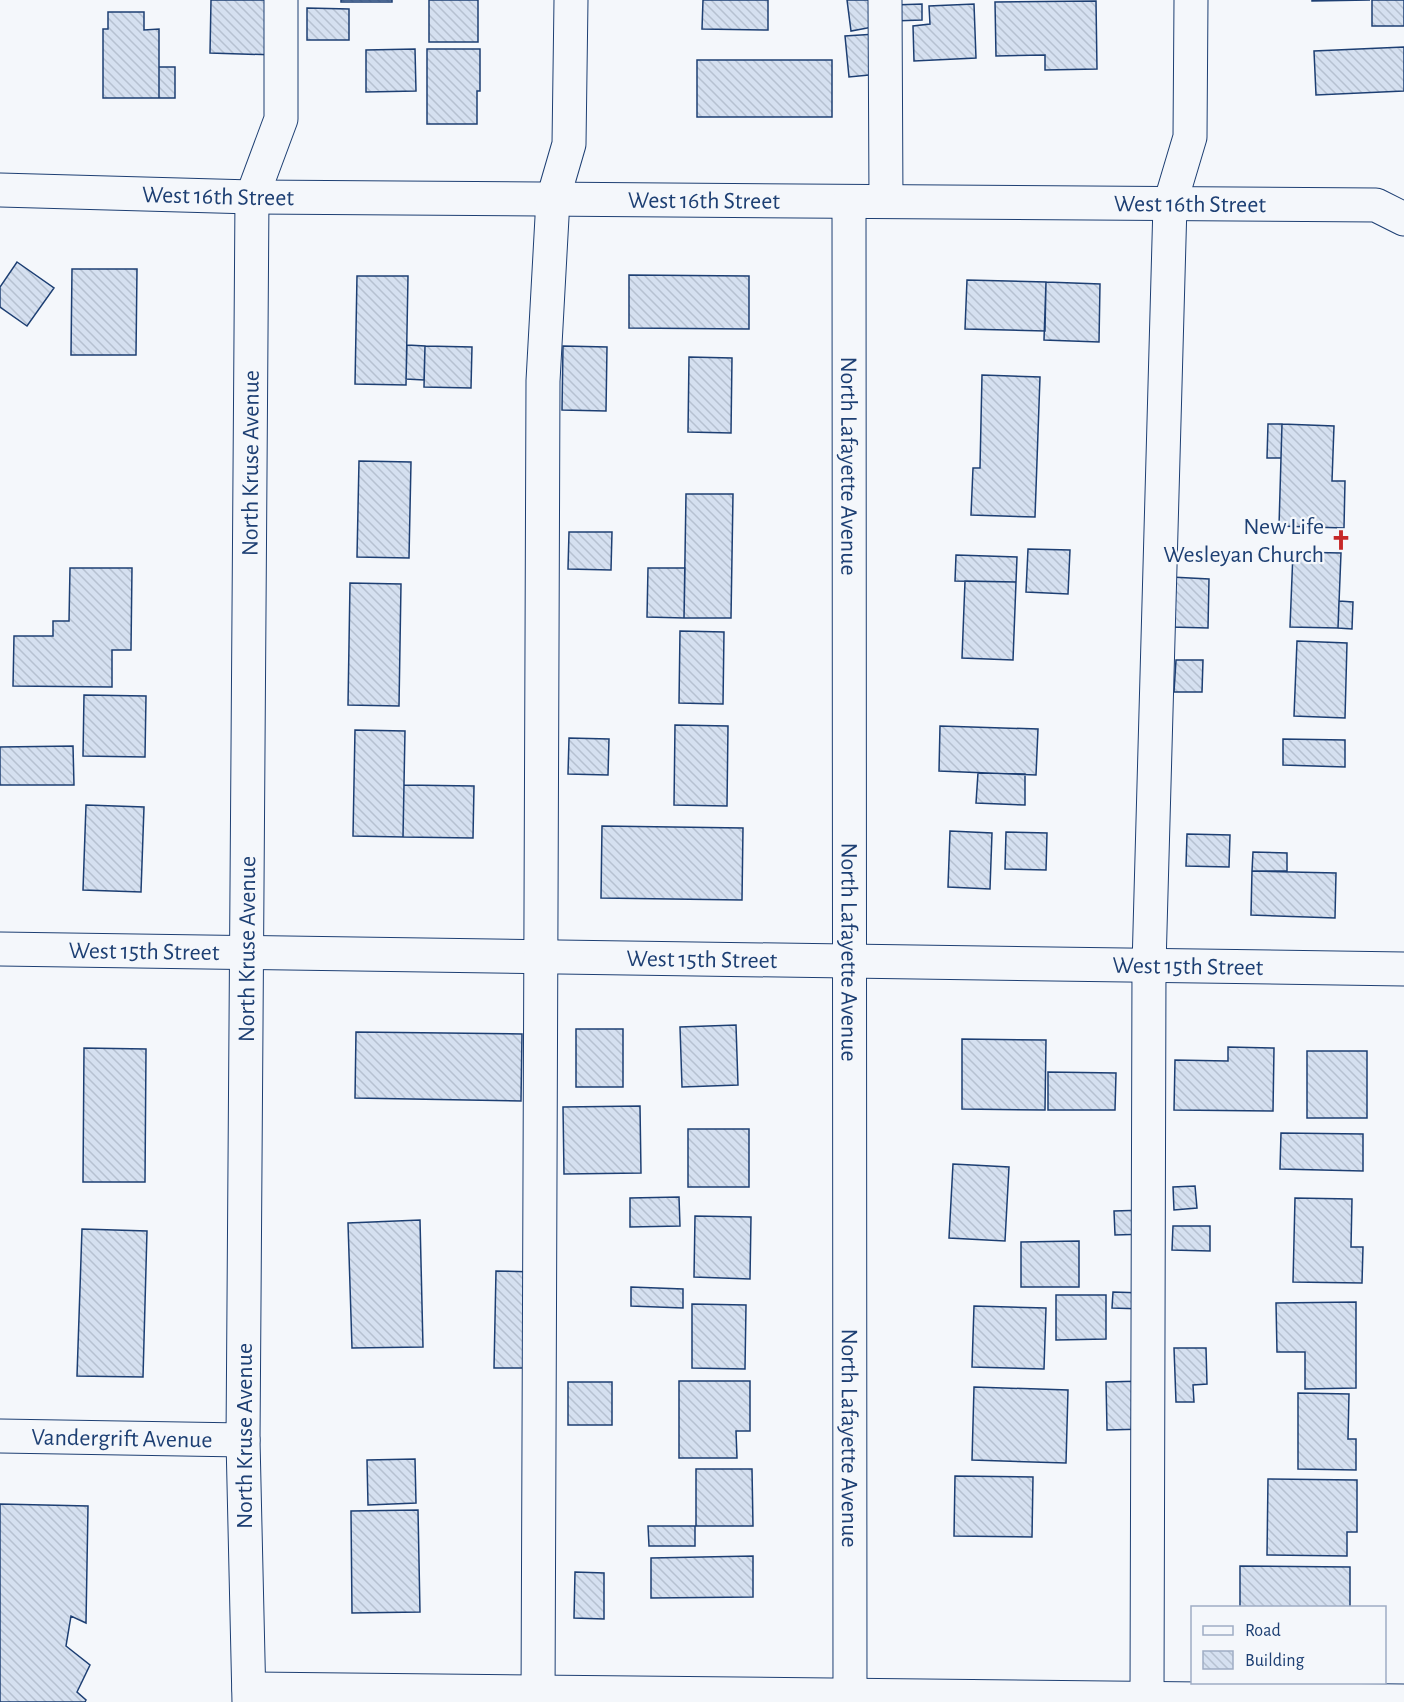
<svg xmlns="http://www.w3.org/2000/svg" width="1404" height="1702" viewBox="0 0 1404 1702" font-family="'Alegreya Sans',sans-serif">
<style>
.building{fill:url(#building-back-hatch);stroke:#1d3f73;stroke-width:1.5}
.lines{fill:none;stroke-linecap:round;stroke-linejoin:round}
.minor-casing{stroke:#1d3f73;stroke-width:35}
.minor{stroke:#f4f7fb;stroke-width:33}
.labels{text-anchor:middle;stroke-width:4.5;stroke-linejoin:round;paint-order:stroke}
.street-label{font-size:24px;fill:#1d3f73;stroke:#f4f7fb}
.poi-label{font-size:24px;fill:#1d3f73;stroke:#f4f7fb;text-anchor:end}
</style>
<defs>
<pattern id="building-back-hatch" width="6" height="6" patternUnits="userSpaceOnUse" patternTransform="scale(1.5)"><rect width="6" height="6" fill="#d5e0f0"/><path d="M-1 5l2 2M0 0l6 6M5-1l2 2" fill="none" stroke="#b6c1d1"/></pattern>
</defs>
<rect width="100%" height="100%" fill="#f4f7fb"/>
<path class="building" d="M 211,0 L 277,0 L 276,55 L 210,53 Z
M 341,0 L 392,0 L 392,2 L 341,2 Z
M 429,0 L 478,0 L 478,42 L 429,42 Z
M 703,0 L 768,0 L 768,30 L 702,29 Z
M 847,0 L 869,0 L 873,27 L 851,31 Z
M 1312,0 L 1370,0 L 1312,1 Z
M 1372,0 L 1404,0 L 1404,26 L 1372,26 Z
M 1096,1 L 1097,69 L 1045,70 L 1045,55 L 996,56 L 995,2 Z
M 922,4 L 922,20 L 893,21 L 893,5 Z
M 974,4 L 976,58 L 914,61 L 913,26 L 930,24 L 929,6 Z
M 307,8 L 349,9 L 349,40 L 307,40 Z
M 108,12 L 144,12 L 144,30 L 159,29 L 159,98 L 103,98 L 103,29 L 108,29 Z
M 876,34 L 879,74 L 849,77 L 845,36 Z
M 1404,47 L 1404,91 L 1316,95 L 1314,51 Z
M 415,49 L 416,91 L 366,92 L 366,50 Z
M 427,49 L 480,49 L 480,91 L 477,91 L 477,124 L 427,124 Z
M 697,60 L 832,60 L 832,117 L 697,117 Z
M 159,67 L 175,67 L 175,98 L 159,98 Z
M 17,262 L 54,288 L 27,326 L 0,307 L 0,287 Z
M 72,269 L 137,269 L 136,355 L 71,355 Z
M 629,275 L 749,276 L 749,329 L 629,328 Z
M 357,276 L 408,276 L 406,385 L 355,384 Z
M 967,280 L 1046,282 L 1045,331 L 965,329 Z
M 1046,282 L 1100,284 L 1099,342 L 1044,340 Z
M 407,345 L 425,346 L 424,380 L 406,379 Z
M 425,346 L 472,347 L 471,388 L 424,387 Z
M 563,346 L 607,347 L 606,411 L 562,410 Z
M 689,357 L 732,358 L 731,433 L 688,432 Z
M 982,375 L 1040,377 L 1035,517 L 971,515 L 973,468 L 980,468 Z
M 1268,424 L 1282,424 L 1281,458 L 1267,458 Z
M 1282,424 L 1334,426 L 1332,481 L 1345,481 L 1344,528 L 1279,526 Z
M 359,461 L 411,462 L 409,558 L 357,557 Z
M 686,494 L 733,494 L 731,618 L 684,618 Z
M 569,532 L 612,532 L 611,570 L 568,569 Z
M 1028,549 L 1070,550 L 1068,594 L 1026,592 Z
M 1293,552 L 1341,553 L 1338,628 L 1290,627 Z
M 956,555 L 1017,557 L 1016,582 L 955,581 Z
M 70,568 L 132,568 L 131,650 L 112,650 L 112,687 L 13,686 L 14,636 L 53,636 L 53,621 L 69,621 Z
M 648,568 L 685,568 L 684,618 L 647,617 Z
M 1171,577 L 1209,579 L 1208,628 L 1170,627 Z
M 965,581 L 1016,582 L 1013,660 L 962,658 Z
M 350,583 L 401,584 L 399,706 L 348,705 Z
M 1339,601 L 1353,602 L 1352,629 L 1338,628 Z
M 680,631 L 724,632 L 723,704 L 679,703 Z
M 1297,641 L 1347,643 L 1345,718 L 1294,716 Z
M 1176,660 L 1203,660 L 1202,692 L 1174,692 Z
M 84,695 L 146,696 L 145,757 L 83,756 Z
M 675,725 L 728,726 L 727,806 L 674,805 Z
M 940,726 L 1038,729 L 1036,775 L 939,771 Z
M 355,730 L 405,731 L 403,837 L 353,836 Z
M 569,738 L 609,739 L 608,775 L 568,774 Z
M 1283,739 L 1345,740 L 1345,767 L 1283,765 Z
M 73,746 L 74,785 L 0,785 L 0,747 Z
M 978,773 L 1025,774 L 1025,805 L 976,803 Z
M 404,785 L 474,786 L 473,838 L 403,837 Z
M 86,805 L 144,807 L 141,892 L 83,890 Z
M 602,826 L 743,828 L 742,900 L 601,898 Z
M 950,831 L 992,833 L 990,889 L 948,887 Z
M 1006,832 L 1047,833 L 1046,870 L 1005,869 Z
M 1187,834 L 1230,835 L 1229,867 L 1186,866 Z
M 1253,852 L 1287,853 L 1287,871 L 1252,871 Z
M 1252,871 L 1336,873 L 1335,918 L 1251,915 Z
M 736,1025 L 738,1085 L 682,1087 L 680,1027 Z
M 576,1029 L 623,1029 L 623,1087 L 576,1087 Z
M 356,1032 L 522,1034 L 521,1101 L 355,1098 Z
M 962,1039 L 1046,1040 L 1045,1110 L 962,1109 Z
M 1228,1047 L 1274,1048 L 1273,1111 L 1174,1110 L 1175,1060 L 1228,1061 Z
M 84,1048 L 146,1049 L 145,1182 L 83,1182 Z
M 1307,1051 L 1367,1051 L 1367,1118 L 1307,1118 Z
M 1048,1072 L 1116,1073 L 1115,1110 L 1048,1110 Z
M 640,1106 L 641,1173 L 564,1174 L 563,1107 Z
M 688,1129 L 749,1129 L 749,1187 L 688,1187 Z
M 1281,1133 L 1363,1134 L 1363,1171 L 1280,1169 Z
M 953,1164 L 1009,1167 L 1005,1241 L 949,1238 Z
M 1195,1186 L 1197,1208 L 1174,1210 L 1173,1187 Z
M 679,1197 L 680,1226 L 630,1227 L 630,1198 Z
M 1295,1198 L 1352,1199 L 1351,1247 L 1363,1247 L 1362,1283 L 1293,1282 Z
M 1147,1210 L 1148,1234 L 1115,1235 L 1114,1211 Z
M 695,1216 L 751,1217 L 750,1279 L 694,1277 Z
M 420,1220 L 423,1347 L 352,1348 L 348,1223 Z
M 1173,1226 L 1210,1226 L 1210,1251 L 1172,1250 Z
M 82,1229 L 147,1231 L 143,1377 L 77,1376 Z
M 1079,1241 L 1079,1287 L 1021,1287 L 1021,1242 Z
M 496,1271 L 536,1272 L 534,1368 L 494,1368 Z
M 631,1287 L 683,1289 L 683,1308 L 631,1306 Z
M 1113,1292 L 1143,1293 L 1143,1309 L 1112,1308 Z
M 1056,1295 L 1106,1295 L 1106,1339 L 1056,1340 Z
M 1356,1302 L 1356,1388 L 1305,1389 L 1305,1352 L 1277,1352 L 1276,1303 Z
M 692,1304 L 746,1305 L 745,1369 L 692,1368 Z
M 974,1306 L 1046,1308 L 1044,1369 L 972,1367 Z
M 1174,1348 L 1206,1348 L 1207,1384 L 1193,1385 L 1194,1402 L 1176,1402 Z
M 679,1381 L 750,1381 L 750,1431 L 736,1431 L 737,1458 L 679,1458 Z
M 1144,1381 L 1145,1429 L 1107,1430 L 1106,1382 Z
M 568,1382 L 612,1382 L 612,1425 L 568,1425 Z
M 974,1387 L 1068,1390 L 1066,1463 L 972,1460 Z
M 1298,1393 L 1349,1394 L 1348,1439 L 1356,1439 L 1356,1470 L 1298,1469 Z
M 415,1459 L 416,1503 L 368,1505 L 367,1460 Z
M 696,1469 L 752,1469 L 753,1526 L 696,1526 Z
M 955,1476 L 1033,1477 L 1032,1537 L 954,1536 Z
M 1268,1479 L 1357,1480 L 1357,1532 L 1347,1532 L 1347,1556 L 1267,1555 Z
M 0,1504 L 88,1506 L 86,1623 L 71,1616 L 66,1646 L 90,1665 L 77,1692 L 86,1700 L 85,1702 L 0,1702 Z
M 418,1510 L 420,1612 L 352,1613 L 351,1511 Z
M 648,1526 L 695,1526 L 695,1546 L 649,1546 Z
M 753,1556 L 753,1597 L 651,1598 L 651,1558 Z
M 1240,1566 L 1350,1567 L 1350,1608 L 1240,1608 Z
M 575,1572 L 604,1573 L 604,1619 L 574,1618 Z"/>
<g class="lines">
<g class="minor-casing">
<g id="minor">
<path d="M 885,0 L 886,201"/>
<path id="s1" d="M 0,190 L 252,197 L 1376,205 L 1404,219"/>
<path id="s2" d="M 849,202 L 850,1702"/>
<path id="s3" d="M 0,949 L 1404,969"/>
<path id="s4" d="M 0,1436 L 243,1440"/>
<path d="M 249,1689 L 1404,1701"/>
<path d="M 1147,1698 L 1149,966 L 1170,204 L 1190,137 L 1191,0"/>
<path id="s5" d="M 249,1702 L 243,1440 L 252,197 L 281,119 L 281,0"/>
<path d="M 538,1702 L 543,381 L 553,199 L 569,144 L 571,0"/>
</g>
</g>
<use href="#minor" class="minor"/>
</g>
<defs>
<g id="church-bare" transform="scale(1.62)"><path d="M-1.2-6h2.4v3.5h3.3v2.4h-3.3V6h-2.4V-.1h-3.3v-2.4h3.3Z" fill="#c62828" stroke="#f4f7fb" stroke-width="2.5" paint-order="stroke"/></g>
</defs>
<g fill-rule="evenodd">
<use href="#church-bare" x="1341" y="540"/>
</g>
<g class="labels">
<g class="street-label">
<text dy="8" stroke="none"><textPath href="#s1" startOffset="218">West 16th Street</textPath></text>
<text dy="8" stroke="none"><textPath href="#s1" startOffset="704">West 16th Street</textPath></text>
<text dy="8" stroke="none"><textPath href="#s1" startOffset="1190">West 16th Street</textPath></text>
<text dy="8" stroke="none"><textPath href="#s5" startOffset="1239">North Kruse Avenue</textPath></text>
<text dy="8" stroke="none"><textPath href="#s2" startOffset="264">North Lafayette Avenue</textPath></text>
<text dy="8" stroke="none"><textPath href="#s5" startOffset="753">North Kruse Avenue</textPath></text>
<text dy="8" stroke="none"><textPath href="#s3" startOffset="144">West 15th Street</textPath></text>
<text dy="8" stroke="none"><textPath href="#s2" startOffset="750">North Lafayette Avenue</textPath></text>
<text dy="8" stroke="none"><textPath href="#s3" startOffset="702">West 15th Street</textPath></text>
<text dy="8" stroke="none"><textPath href="#s3" startOffset="1188">West 15th Street</textPath></text>
<text transform="translate(244 1436) rotate(-90)" y="8">North Kruse Avenue</text>
<text dy="8" stroke="none"><textPath href="#s4" startOffset="122">Vandergrift Avenue</textPath></text>
<text dy="8" stroke="none"><textPath href="#s2" startOffset="1236">North Lafayette Avenue</textPath></text>
</g>
<g class="poi-label">
<text x="1324" y="534">New Life<tspan x="1324" dy="28">Wesleyan Church</tspan></text>
</g>
</g>
<rect x="1191" y="1606" width="195" height="78" fill="#f4f7fb" stroke="#9eadc5" stroke-width="1.5"/>
<rect x="1203" y="1626" width="30" height="9" fill="#f4f7fb" stroke="#9eadc5" stroke-width="1.5"/>
<text x="1245" y="1636" font-size="18" fill="#1d3f73">Road</text>
<rect x="1203" y="1651" width="30" height="18" fill="url(#building-back-hatch)" stroke="#9eadc5" stroke-width="1.5"/>
<text x="1245" y="1666" font-size="18" fill="#1d3f73">Building</text>
</svg>
